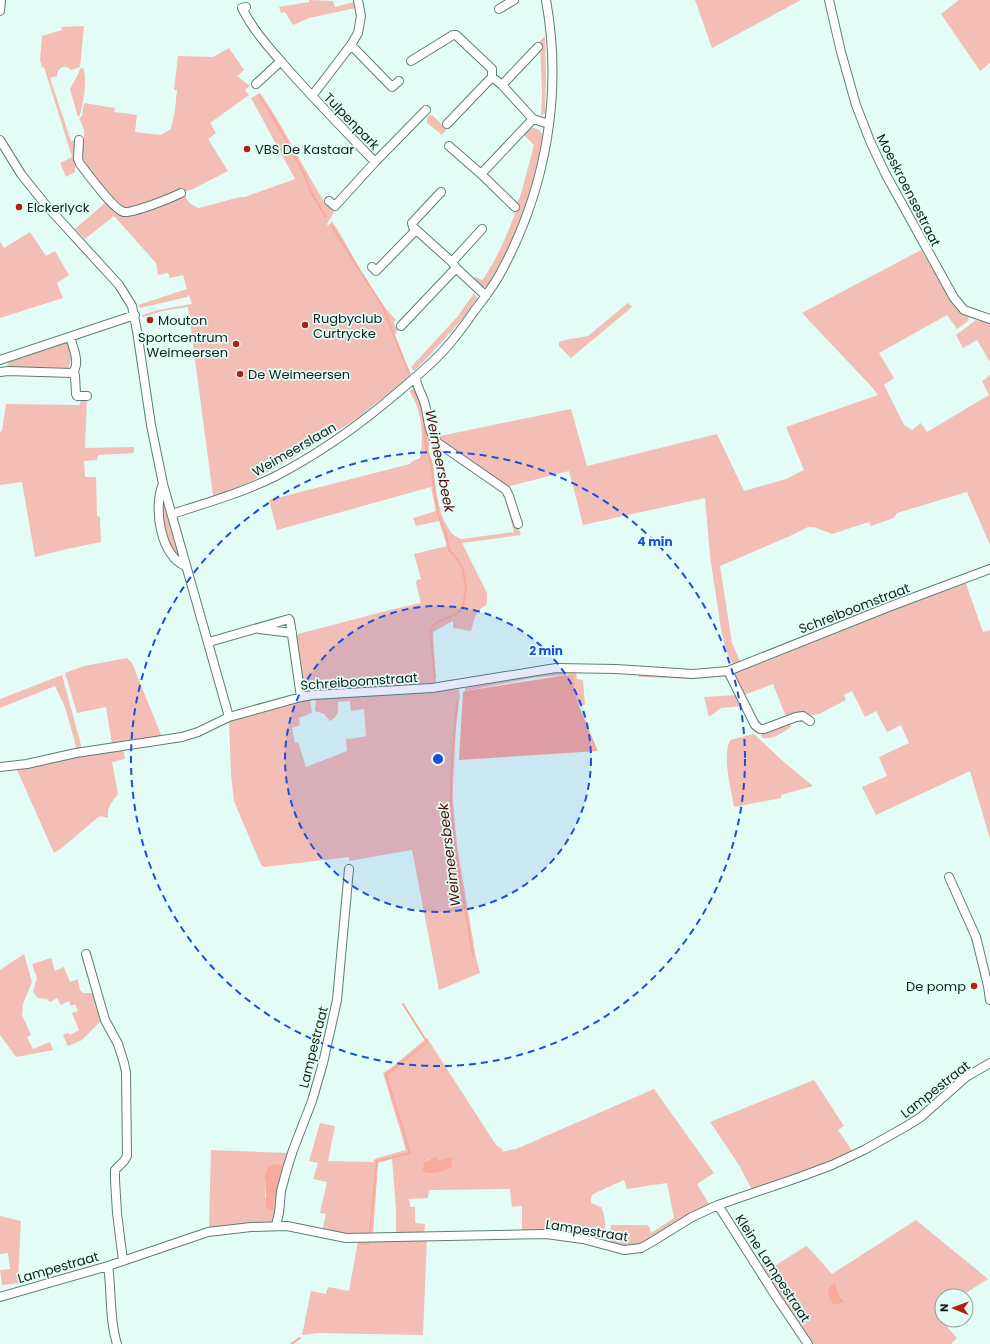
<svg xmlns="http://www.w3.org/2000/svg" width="990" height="1344" viewBox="0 0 990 1344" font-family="Poppins,sans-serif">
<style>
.green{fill:#f2beb5;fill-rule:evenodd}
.water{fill:#f8aa9c}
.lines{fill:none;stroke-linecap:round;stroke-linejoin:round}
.stream{stroke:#f8aa9c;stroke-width:2}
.street-casing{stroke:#588076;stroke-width:10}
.street{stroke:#fff;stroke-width:8}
.ring{fill:none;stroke:#1d4ed8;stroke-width:2;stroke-dasharray:7 5}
.poi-dot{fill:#b02114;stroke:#e3fdf6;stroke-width:1.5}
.labels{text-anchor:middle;stroke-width:3.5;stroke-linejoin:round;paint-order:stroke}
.street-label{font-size:13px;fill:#10201c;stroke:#e3fdf6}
.poi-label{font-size:13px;fill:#10201c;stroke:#e3fdf6;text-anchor:start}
.water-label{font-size:14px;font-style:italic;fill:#510d07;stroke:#e3fdf6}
.centre{fill:#1d4ed8;stroke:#e3fdf6;stroke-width:2}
.ring-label{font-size:12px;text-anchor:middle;font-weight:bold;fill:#1d4ed8;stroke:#e3fdf6;stroke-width:3.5;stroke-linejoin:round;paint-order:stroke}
</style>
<rect width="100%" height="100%" fill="#e3fdf6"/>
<path class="green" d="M 309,0 L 333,1 L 335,7 L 354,2 L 356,8 L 309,18 L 293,25 L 285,12 L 281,13 L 279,7 L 309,2 Z
M 695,0 L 801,0 L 712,48 Z
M 959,0 L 990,0 L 990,63 L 980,71 L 941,14 Z
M 84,26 L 80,67 L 71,70 L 67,67 C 61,66 57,70 57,76 L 50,78 L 71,141 L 76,140 L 75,172 L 66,177 L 60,163 L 72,157 L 44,67 L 42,68 L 40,60 L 42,36 L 62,30 L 61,27 Z
M 545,36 L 546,79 L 545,109 L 545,113 L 541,116 L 542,94 L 540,41 Z
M 229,48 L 244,70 L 237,76 L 250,86 L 245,90 L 249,95 L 210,123 L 216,133 L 208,139 L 228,171 L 191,190 L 186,191 L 185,193 C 186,201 192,206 199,208 L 240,197 L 245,197 L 295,179 L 251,98 L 260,93 C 285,128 302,167 325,203 L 327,202 L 334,209 L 333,214 L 327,224 L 328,226 L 332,221 C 353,253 368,291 396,320 L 394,322 L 394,325 L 398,329 L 395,334 L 395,337 L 411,375 L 355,420 L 291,459 L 250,482 L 220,494 L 213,495 L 188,307 L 163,311 L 143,317 L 142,315 L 158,310 L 192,304 L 189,295 L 187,297 L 140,308 L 138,305 L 187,289 L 183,275 L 170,278 L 168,273 L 158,275 L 156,263 L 114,216 L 85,239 L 75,229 L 106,202 L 80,171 L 80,156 L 84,138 L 84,130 L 79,118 L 82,116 L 84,103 L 115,108 L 114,112 L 137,115 L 135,132 L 161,135 L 171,129 L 175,110 L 177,90 L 174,90 L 178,56 L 213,57 Z
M 83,68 C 88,79 83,103 80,115 L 78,117 L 70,89 L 77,76 L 80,69 Z
M 430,115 L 432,115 L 447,129 L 442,135 L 427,123 L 427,118 Z
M 532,128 C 540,128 542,132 543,139 L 530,193 L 516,234 L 490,282 L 487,286 L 483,287 L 473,280 L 476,277 L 482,280 L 483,279 C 497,259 506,237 515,214 L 513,213 L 521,194 L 534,145 L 524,135 Z
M 30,232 L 46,256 L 55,251 L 69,275 L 57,283 L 63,298 L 0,318 L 0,242 L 4,248 Z
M 921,250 L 944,287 L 961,311 L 969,318 L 967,322 L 957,329 L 947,315 L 879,353 L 894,378 L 884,385 L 904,425 L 912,430 L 921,423 L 927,432 L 989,395 L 982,381 L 990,375 L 990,545 L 967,492 L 897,513 L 894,518 L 871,526 L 869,522 L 832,534 L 814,527 L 808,527 L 790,536 L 720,566 L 732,643 L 741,663 L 733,665 L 726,650 L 721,629 L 710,556 L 705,498 L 583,525 L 569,471 L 506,487 L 435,437 L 571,409 L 587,466 L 717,434 L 744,491 L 786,479 L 804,470 L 786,427 L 878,395 L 871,386 L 802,313 Z
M 474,293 L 477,298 L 464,317 L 430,355 L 414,371 L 411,367 L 458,316 Z
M 628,303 L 632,307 L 571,358 L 559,346 L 559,342 L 565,340 L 588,336 Z
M 976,320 L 990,322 L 990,362 L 977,340 L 963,348 L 956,335 Z
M 66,341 C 70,350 73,359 68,368 L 12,367 L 8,366 L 7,364 L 14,358 L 46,350 Z
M 413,389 L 417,389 L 432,441 C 425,448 431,455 433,464 C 434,470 434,476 435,482 C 437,499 443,535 462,539 L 514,532 L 504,495 L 512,509 L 521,535 L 462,543 L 487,593 C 488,609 485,603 478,612 C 474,617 473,625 471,631 L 453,628 L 453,621 L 433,632 L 436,684 L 303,692 L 296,638 L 298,634 L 390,610 L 421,603 L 416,583 L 417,580 L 421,579 L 414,554 L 447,546 L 439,521 L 416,526 L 413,518 L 436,511 L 431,487 L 277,530 L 269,500 L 410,464 L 411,462 L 420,458 C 424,436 422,409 409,391 Z
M 87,398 L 85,448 L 134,447 L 134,453 L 98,455 L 97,460 L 84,461 L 85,477 L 96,477 L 97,516 L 100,517 L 101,542 L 67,549 L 35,557 L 22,482 L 0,485 L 0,432 L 2,431 L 6,404 L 80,405 L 81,399 Z
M 162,502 L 164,502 L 165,504 L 179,555 L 178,557 L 176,557 L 163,533 Z
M 965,581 L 983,632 L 990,630 L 990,839 L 970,771 L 876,815 L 862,787 L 887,776 L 879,757 L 909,743 L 901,725 L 887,732 L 876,711 L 865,717 L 852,691 L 844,695 L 846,700 L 819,714 L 812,715 L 803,713 L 786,717 L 773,684 L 744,695 L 733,673 L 734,671 Z
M 127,658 L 132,663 L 162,737 L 112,744 L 106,707 L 77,713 L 65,673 L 84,666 Z
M 557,671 L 576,672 L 577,679 L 583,680 L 585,705 L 579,705 L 576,699 L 572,674 L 532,678 L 465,691 L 465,688 Z
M 639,672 L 725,674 L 726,676 L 692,679 L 642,677 L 639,677 Z
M 62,675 L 82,749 L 77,750 L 65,707 L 55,686 L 0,708 L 0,699 Z
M 457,689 L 459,690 L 460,695 L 456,727 L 453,784 L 453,802 L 457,845 L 476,958 L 480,973 L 439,990 L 412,850 L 349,861 L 349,857 L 264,867 L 261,865 L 234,801 L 231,775 L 229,721 L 310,698 L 312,713 L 299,718 L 300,725 L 292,728 L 295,743 L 298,742 L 306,767 L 347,751 L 346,739 L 356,738 L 366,736 L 364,709 L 351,711 L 350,701 L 338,702 C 339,710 338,717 330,721 L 324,714 L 315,711 L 316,698 L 371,696 Z
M 736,695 L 742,706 L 721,708 L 709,717 L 704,697 Z
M 789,721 L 791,727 C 783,732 773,740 763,738 L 761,735 L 763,733 Z
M 754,734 L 786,764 L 813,786 L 781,795 L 781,798 L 734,807 C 731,788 722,758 730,740 Z
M 123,748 L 125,759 L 112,762 L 118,794 C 112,802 107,807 108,818 L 101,816 L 97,818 L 63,847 L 54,853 L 17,770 L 56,760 Z
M 24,954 L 32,982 L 23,1004 L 22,1015 L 31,1035 L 27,1037 L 33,1049 L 50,1042 L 53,1050 L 16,1057 L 0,1035 L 0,970 Z
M 51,958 L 55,971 L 64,967 L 70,982 L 78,979 C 80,995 81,994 96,992 L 102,1020 L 82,1040 L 68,1046 L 63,1035 L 68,1033 L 70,1035 L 79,1030 L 72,1013 L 78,1011 L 75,1004 L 71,1006 L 69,1001 L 61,1005 L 57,998 L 50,1002 L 47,999 L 38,998 L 33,992 L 37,978 L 32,964 Z
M 427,1038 L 496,1145 L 503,1150 L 501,1152 L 516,1149 L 654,1089 L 714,1173 L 697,1184 L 709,1204 L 639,1245 L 628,1248 L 609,1242 L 611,1225 L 647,1225 L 650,1228 L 651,1233 L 674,1218 L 667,1183 L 627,1189 L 624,1180 L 593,1194 L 591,1198 L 591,1203 L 601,1207 C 606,1218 607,1230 601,1241 L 522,1232 L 522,1206 L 512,1207 L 510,1189 L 429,1190 L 428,1198 L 408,1199 L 410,1202 L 410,1207 L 415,1207 L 415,1223 L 425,1224 L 424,1234 L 396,1235 L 396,1208 L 392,1159 L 378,1163 L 373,1236 L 349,1236 L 322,1231 L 326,1214 L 320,1213 L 327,1182 L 313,1179 L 318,1163 L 309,1161 L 320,1123 L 335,1126 L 328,1161 L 374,1162 L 374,1159 L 406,1150 L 383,1073 L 392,1067 ZM 435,1158 L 439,1160 L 445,1159 L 448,1168 L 431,1173 L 422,1167 L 427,1160 Z
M 814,1080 L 844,1126 L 838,1130 L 853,1152 L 839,1160 L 752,1190 L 739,1165 L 710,1122 Z
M 211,1150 L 290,1153 L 277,1214 L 273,1222 L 209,1229 ZM 282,1172 L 274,1200 L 274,1209 L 265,1197 L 266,1186 L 264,1178 Z
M 0,1216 L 21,1221 L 18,1283 L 2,1285 L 0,1270 L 10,1269 L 8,1253 L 0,1254 Z
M 916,1220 L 988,1279 L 961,1296 L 942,1296 L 942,1310 L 936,1314 L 957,1338 L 951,1344 L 810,1344 L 760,1266 L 763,1264 L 768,1270 L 806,1246 L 808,1247 L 832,1274 ZM 835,1283 L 836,1291 L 845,1301 L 839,1304 L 831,1301 Z
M 427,1239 L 423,1335 L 318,1333 L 302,1335 L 311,1291 L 326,1294 L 328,1287 L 349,1291 L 358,1241 Z"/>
<path class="water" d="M 573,674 L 576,699 L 598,751 L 459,760 L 463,692 L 465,691 Z
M 435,1157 L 439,1160 L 452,1157 L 451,1167 C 444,1171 430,1176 423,1171 C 421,1162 428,1160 435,1157 Z
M 276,1164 L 283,1166 L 274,1200 L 274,1209 L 270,1211 L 266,1206 L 266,1186 L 264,1178 L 269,1166 Z
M 836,1282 C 834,1290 840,1296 845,1301 C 832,1310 829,1299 828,1289 Z"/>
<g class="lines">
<path class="stream" d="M 259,95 L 273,117 L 286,140 L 305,176 L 311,192 L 326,217
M 331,225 L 383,307 L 409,373
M 414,392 L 419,401 L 423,414 L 426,446 L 431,464 L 438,514 L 446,534 L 449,550 L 459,561 L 463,570 L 466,587 L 463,607 L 458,613 L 436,623 L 430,630 L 435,678
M 457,702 C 454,735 450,769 451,803 C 454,854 465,905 473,956
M 370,1232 L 377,1161 L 410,1153 L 386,1075 L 427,1042 L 403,1004
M 359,1243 L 369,1244
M 291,1344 L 300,1338"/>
<g class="street-casing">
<path id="street" d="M 829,0 L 841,52 L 856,105 L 870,141 L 885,173 L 954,298 L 964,310 L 990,319
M 246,7 L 242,8 C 255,34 274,53 292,74 C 319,104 347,133 375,162
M 499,9 L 514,0
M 0,11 L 1,0
M 351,45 L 392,87 L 399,81
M 411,61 L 453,35 L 456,35 L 492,69 L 492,77
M 256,84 L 281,61
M 502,85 L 538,47
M 312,96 L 351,45 L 358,33 L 361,16 L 358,0
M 447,124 L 492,77 L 502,85 L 533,119 L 549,124
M 0,140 L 21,174 L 45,204 L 119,285 L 132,306 L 137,331 L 151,425 L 163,484 L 229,717
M 79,140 L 78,159 L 80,164 C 87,173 114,210 124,212 C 134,213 171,198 181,193
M 449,146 L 481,174 L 515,207
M 481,174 L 533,119
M 441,192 L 412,223 L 413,227 L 452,262 L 456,268 L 486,296
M 329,201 L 335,206 L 375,162 L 426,110
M 452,262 L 482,229
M 372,267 L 376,271 L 416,230
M 401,326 L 456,268
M 0,360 L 135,315
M 0,372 L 8,371 L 72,373 C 81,365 73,347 70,337
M 74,372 L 75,376 L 76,394 L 77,396 L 87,396
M 415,377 C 417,386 421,393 424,401 C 429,416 427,432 438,443 L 506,490 L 509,496 L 518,524
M 163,484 C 153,506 160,557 186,566
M 172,514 C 206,503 241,493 274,477 C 313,457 351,431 385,403 C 405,386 427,369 445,349 C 456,337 466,323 475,310 C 484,298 494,286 501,272 C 546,189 563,93 546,0
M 259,629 L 292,633
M 209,642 L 289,619 L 290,621 L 301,697
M 728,671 L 755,725 L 760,729 L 764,729 L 796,717 L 803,716 L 810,721
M 0,767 L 27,764 L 76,753 L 182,737 L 198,732 L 229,717 L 301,697 L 313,695 L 432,688 L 556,668 L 616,669 L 693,674 L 728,671 L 891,606 L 990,569
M 949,877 L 976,937 L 988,986 L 990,1000
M 86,954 L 105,1020 L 118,1044 L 124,1063 L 126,1072 L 127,1156 L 124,1161 L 115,1170 L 115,1180 L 117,1213 L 123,1261
M 718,1205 L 775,1295 L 808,1344
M 276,1225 L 279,1213 L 281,1191 L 287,1169 L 293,1150 L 312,1101 L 323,1063 L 337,1000 L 349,869
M 108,1266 C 112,1292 109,1319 117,1344
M 0,1297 L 108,1266 L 208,1232 L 251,1227 L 287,1226 L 346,1238 L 546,1234 L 583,1239 L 624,1250 L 641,1248 L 650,1243 L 692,1217 L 718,1205 L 800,1177 L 832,1165 L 864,1150 L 905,1127 L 921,1117 L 966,1077 L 990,1063"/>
</g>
<use href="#street" class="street"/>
</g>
<circle cx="438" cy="759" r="153" fill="#1d4ed8" fill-opacity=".12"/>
<g class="ring">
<circle cx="438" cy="759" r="153"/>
<circle cx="438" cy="759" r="307"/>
</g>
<g class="poi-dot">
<circle cx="247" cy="149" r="4"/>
<circle cx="19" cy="207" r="4"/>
<circle cx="150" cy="320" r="4"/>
<circle cx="305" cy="325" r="4"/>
<circle cx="236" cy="344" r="4"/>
<circle cx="240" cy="374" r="4"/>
<circle cx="974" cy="986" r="4"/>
</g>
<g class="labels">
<g class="street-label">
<text transform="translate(352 121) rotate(46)" y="5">Tulpenpark</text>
<text transform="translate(909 190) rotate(63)" y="5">Moeskroensestraat</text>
<text transform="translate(294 449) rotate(-30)" y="5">Weimeerslaan</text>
<text transform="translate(854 608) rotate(-21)" y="5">Schreiboomstraat</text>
<text transform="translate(359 681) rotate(-4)" y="5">Schreiboomstraat</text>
<text transform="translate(313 1047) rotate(-76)" y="5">Lampestraat</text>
<text transform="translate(935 1089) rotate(-38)" y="5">Lampestraat</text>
<text transform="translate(587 1230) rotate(9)" y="5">Lampestraat</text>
<text transform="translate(58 1267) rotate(-16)" y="5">Lampestraat</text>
<text transform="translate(773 1268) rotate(57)" y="5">Kleine Lampestraat</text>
</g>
<g class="poi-label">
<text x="255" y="154">VBS De Kastaar</text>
<text x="27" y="212">Elckerlyck</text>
<text x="313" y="323">Rugbyclub<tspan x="313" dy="15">Curtrycke</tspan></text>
<text x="158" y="325">Mouton</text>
<text x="228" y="342" text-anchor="end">Sportcentrum<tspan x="228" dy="15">Weimeersen</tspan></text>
<text x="248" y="379">De Weimeersen</text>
<text x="966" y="991" text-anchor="end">De pomp</text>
</g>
<g class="water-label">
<text transform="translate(440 461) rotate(79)" y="5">Weimeersbeek</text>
<text transform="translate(449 855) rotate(-97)" y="5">Weimeersbeek</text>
</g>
</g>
<circle cx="438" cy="759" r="6" class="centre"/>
<g class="ring-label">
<text x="655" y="546">4 min</text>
<text x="546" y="655">2 min</text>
</g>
<g transform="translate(954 1308) rotate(271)"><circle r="19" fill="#e3fdf6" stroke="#8fa59f"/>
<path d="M0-3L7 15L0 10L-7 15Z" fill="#b02114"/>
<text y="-6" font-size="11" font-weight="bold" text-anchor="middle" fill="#10201c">N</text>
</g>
</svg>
